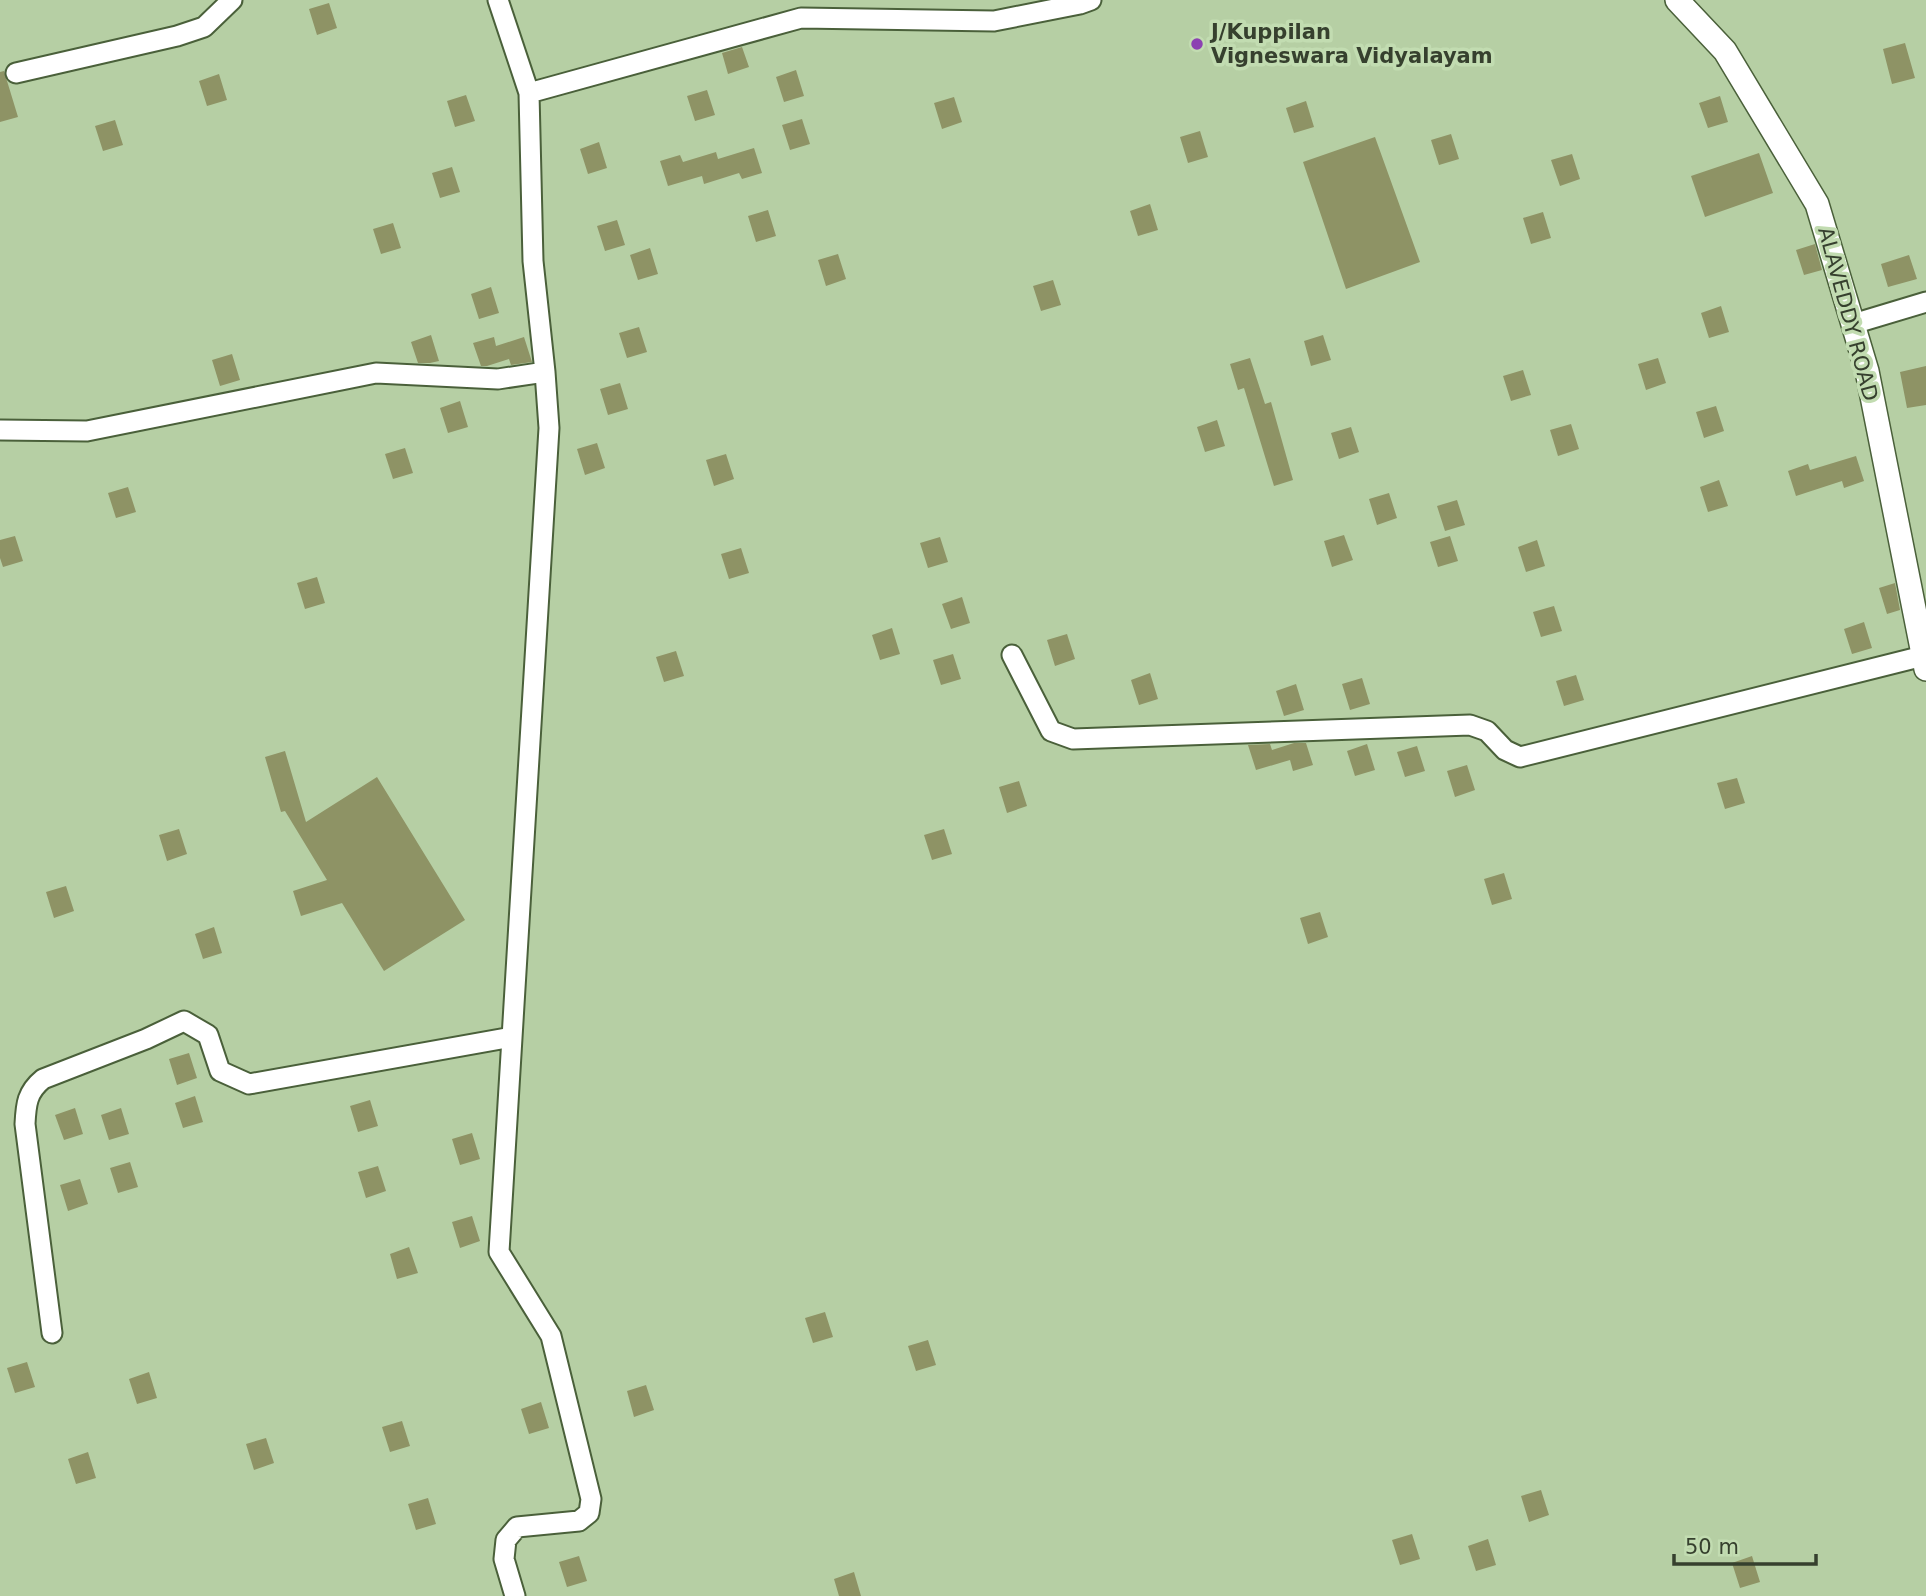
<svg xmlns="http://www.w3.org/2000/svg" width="1926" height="1596" viewBox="0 0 1926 1596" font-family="'DejaVu Sans',sans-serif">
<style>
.building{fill:#8e9365}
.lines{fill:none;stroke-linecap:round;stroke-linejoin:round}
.minor-casing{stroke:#4a603a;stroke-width:23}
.tertiary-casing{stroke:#4a603a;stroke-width:26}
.minor{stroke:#fff;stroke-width:19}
.tertiary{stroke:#fff;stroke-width:23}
.poi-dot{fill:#8c41b2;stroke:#c2dcb1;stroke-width:2.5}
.labels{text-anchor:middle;stroke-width:7;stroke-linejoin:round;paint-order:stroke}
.poi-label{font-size:21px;font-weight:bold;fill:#36402e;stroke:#c2dcb1;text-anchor:start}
.street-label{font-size:21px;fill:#36402e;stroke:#c2dcb1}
</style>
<rect width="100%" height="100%" fill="#b6cfa4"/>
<path class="building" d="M 329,3 L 337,28 L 317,35 L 309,9 Z
M 1905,43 L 1915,78 L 1892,84 L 1883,49 Z
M 742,47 L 749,67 L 728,74 L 722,53 Z
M 796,70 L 804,96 L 784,102 L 776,77 Z
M 4,71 L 18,117 L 0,122 L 0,72 Z
M 219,74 L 227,100 L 207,106 L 199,81 Z
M 707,90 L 715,115 L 695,121 L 687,96 Z
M 466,95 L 475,121 L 455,127 L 447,101 Z
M 1720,96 L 1728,122 L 1708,128 L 1699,103 Z
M 954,97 L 962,122 L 942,129 L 934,103 Z
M 1306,101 L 1314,127 L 1294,133 L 1286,108 Z
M 802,119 L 810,144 L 790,150 L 782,125 Z
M 115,120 L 123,145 L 103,151 L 95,126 Z
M 1200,131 L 1208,157 L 1188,163 L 1180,137 Z
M 1451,134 L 1459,159 L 1439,165 L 1431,140 Z
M 1375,137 L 1420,262 L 1346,289 L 1303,162 Z
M 599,142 L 607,168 L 588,174 L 580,149 Z
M 754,148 L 762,173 L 742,179 L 739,173 L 704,184 L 702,176 L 668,186 L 660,161 L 680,155 L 683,162 L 716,152 L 718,159 Z
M 1759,153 L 1773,193 L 1705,217 L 1691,176 Z
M 1572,154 L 1580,179 L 1560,186 L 1551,160 Z
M 452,167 L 460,192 L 440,198 L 432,173 Z
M 1150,204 L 1158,230 L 1138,236 L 1130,211 Z
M 768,210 L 776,236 L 756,242 L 748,216 Z
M 1543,212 L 1551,238 L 1531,244 L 1523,218 Z
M 617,220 L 625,245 L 605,251 L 597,226 Z
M 393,223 L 401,248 L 381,254 L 373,229 Z
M 1815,244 L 1822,270 L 1804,275 L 1796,250 Z
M 650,248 L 658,274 L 638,280 L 630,255 Z
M 838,254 L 846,279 L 826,286 L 818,260 Z
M 1909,255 L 1917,279 L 1888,287 L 1881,264 Z
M 1053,280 L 1061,305 L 1041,311 L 1033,286 Z
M 491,287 L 499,313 L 479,319 L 471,294 Z
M 1721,306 L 1729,332 L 1709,338 L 1701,313 Z
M 639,327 L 647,352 L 627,358 L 619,333 Z
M 431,335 L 439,361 L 430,363 L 418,363 L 411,342 Z
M 1323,335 L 1331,360 L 1311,366 L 1304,341 Z
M 494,337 L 496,346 L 524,337 L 532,362 L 511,365 L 509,359 L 487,366 L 481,366 L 473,343 Z
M 232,354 L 240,380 L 220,386 L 212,360 Z
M 1250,358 L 1265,404 L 1271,402 L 1293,480 L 1274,486 L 1244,388 L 1238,390 L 1230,364 Z
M 1658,358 L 1666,383 L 1646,390 L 1638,364 Z
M 1926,366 L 1926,405 L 1907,408 L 1900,372 Z
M 1523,370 L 1531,395 L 1511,401 L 1503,376 Z
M 620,383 L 628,409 L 608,415 L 600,389 Z
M 460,401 L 468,427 L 448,433 L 440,408 Z
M 1716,406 L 1724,431 L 1704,438 L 1696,412 Z
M 1217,420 L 1225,446 L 1205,452 L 1197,427 Z
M 1571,424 L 1579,449 L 1558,456 L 1550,430 Z
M 1351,427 L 1359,452 L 1339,459 L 1331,433 Z
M 597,443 L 605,468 L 585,475 L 577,449 Z
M 405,448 L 413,473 L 393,479 L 385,454 Z
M 726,454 L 734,479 L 714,486 L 706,460 Z
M 1856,456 L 1864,481 L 1844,488 L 1842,481 L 1796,496 L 1788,471 L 1808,464 L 1810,470 Z
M 1719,480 L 1728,506 L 1708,512 L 1700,487 Z
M 128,487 L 136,512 L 116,518 L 108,493 Z
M 1389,493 L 1397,518 L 1377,525 L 1369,499 Z
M 1457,500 L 1465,525 L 1445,531 L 1437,506 Z
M 1344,535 L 1353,560 L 1332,567 L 1324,541 Z
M 15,536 L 23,561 L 3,567 L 0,558 L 0,540 Z
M 1450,536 L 1458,561 L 1438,567 L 1430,542 Z
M 940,537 L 948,562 L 928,568 L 920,543 Z
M 1537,540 L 1545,566 L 1526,572 L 1518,547 Z
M 741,548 L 749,573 L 729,579 L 721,554 Z
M 317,577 L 325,603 L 305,609 L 297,583 Z
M 1895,583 L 1900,610 L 1887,614 L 1879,588 Z
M 962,597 L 970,623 L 951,629 L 942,604 Z
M 1554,606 L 1562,631 L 1541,637 L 1533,612 Z
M 1864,622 L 1872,648 L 1852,654 L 1844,629 Z
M 892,628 L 900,654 L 880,660 L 872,635 Z
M 1067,634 L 1075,659 L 1055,666 L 1047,640 Z
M 676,651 L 684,676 L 664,682 L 656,657 Z
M 953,654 L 961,679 L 941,685 L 933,660 Z
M 1150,673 L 1158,699 L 1139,705 L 1131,680 Z
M 1576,675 L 1584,700 L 1564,706 L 1556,681 Z
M 1362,678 L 1370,704 L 1350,710 L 1342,684 Z
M 1296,684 L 1304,710 L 1284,716 L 1276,691 Z
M 1294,743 L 1306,743 L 1313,765 L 1293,771 L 1290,760 L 1256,770 L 1248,745 L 1270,744 L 1272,750 Z
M 1367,744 L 1375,770 L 1355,776 L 1347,751 Z
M 1417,746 L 1425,771 L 1405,777 L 1397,752 Z
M 285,751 L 306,822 L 377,777 L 465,920 L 384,971 L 342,903 L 301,916 L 293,891 L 327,880 L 285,811 L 281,812 L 265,757 Z
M 1467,765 L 1475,790 L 1455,797 L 1447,771 Z
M 1737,778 L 1745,803 L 1725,809 L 1717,783 Z
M 1019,781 L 1027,806 L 1007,813 L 999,787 Z
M 179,829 L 187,854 L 167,861 L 159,835 Z
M 944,829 L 952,854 L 932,860 L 924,835 Z
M 1504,873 L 1512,899 L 1492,905 L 1484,879 Z
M 66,886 L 74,911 L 54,918 L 46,892 Z
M 1320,912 L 1328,937 L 1308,944 L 1300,918 Z
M 214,927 L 222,953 L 203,959 L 195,934 Z
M 189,1053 L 197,1078 L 177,1085 L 169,1059 Z
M 195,1096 L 203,1122 L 183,1128 L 175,1103 Z
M 370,1100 L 378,1126 L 358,1132 L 350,1106 Z
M 75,1108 L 83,1134 L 64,1140 L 55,1115 Z
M 121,1108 L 129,1134 L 109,1140 L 101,1115 Z
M 472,1133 L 480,1159 L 460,1165 L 452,1139 Z
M 130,1162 L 138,1187 L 118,1193 L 110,1168 Z
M 378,1166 L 386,1191 L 366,1198 L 358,1172 Z
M 80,1179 L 88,1204 L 68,1211 L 60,1185 Z
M 472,1216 L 480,1241 L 460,1248 L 452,1222 Z
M 409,1247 L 418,1273 L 397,1279 L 390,1254 Z
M 825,1312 L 833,1337 L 813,1343 L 805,1318 Z
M 928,1340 L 936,1365 L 916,1371 L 908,1346 Z
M 27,1362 L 35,1387 L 15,1393 L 7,1368 Z
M 149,1372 L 157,1398 L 137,1404 L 129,1379 Z
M 646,1385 L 654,1410 L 634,1417 L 627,1391 Z
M 541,1402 L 549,1428 L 529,1434 L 521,1409 Z
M 402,1421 L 410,1446 L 390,1452 L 382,1427 Z
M 266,1438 L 274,1463 L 254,1470 L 246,1444 Z
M 88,1452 L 96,1478 L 76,1484 L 68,1459 Z
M 1541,1490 L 1549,1515 L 1529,1522 L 1521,1496 Z
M 428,1498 L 436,1524 L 416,1530 L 408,1504 Z
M 1412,1534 L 1420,1559 L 1400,1565 L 1392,1540 Z
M 1488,1539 L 1496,1565 L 1476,1571 L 1468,1546 Z
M 579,1556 L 587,1581 L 567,1587 L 559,1562 Z
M 1752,1556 L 1760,1582 L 1740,1588 L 1732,1563 Z
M 854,1572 L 861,1596 L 839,1596 L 834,1579 Z"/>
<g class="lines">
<g class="minor-casing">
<path id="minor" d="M 498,0 L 529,93
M 16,73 L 177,36 L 204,27 L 232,0
M 1853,324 L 1926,302
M 0,430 L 87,431 L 376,373 L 498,379 L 545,372
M 1012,655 L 1051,731 L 1073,739 L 1470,725 L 1487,731 L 1505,750 L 1520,757 L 1923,656
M 52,1333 L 25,1124 C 26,1104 27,1092 43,1079 L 146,1039 L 184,1021 L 208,1035 L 220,1071 L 249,1084 L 512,1037
M 515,1596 L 504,1559 L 506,1540 L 517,1527 L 579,1521 L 589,1513 L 591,1499 L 551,1336 L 499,1252 L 549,428 L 545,372 L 533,261 L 529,93 L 801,18 L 994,21 L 1080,4 L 1091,0"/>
</g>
<g class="tertiary-casing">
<path id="tertiary" d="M 1677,0 L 1725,51 L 1817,204 L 1867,371 L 1926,669"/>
</g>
<use href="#minor" class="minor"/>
<use href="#tertiary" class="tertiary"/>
</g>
<circle class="poi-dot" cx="1197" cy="44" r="7"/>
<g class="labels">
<g class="poi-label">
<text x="1211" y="39">J/Kuppilan<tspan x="1211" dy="24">Vigneswara Vidyalayam</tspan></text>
</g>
<g class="street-label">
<text transform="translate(1848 314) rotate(75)" y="7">ALAVEDDY ROAD</text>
</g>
</g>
<path d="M1674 1554v10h142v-10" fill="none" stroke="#36402e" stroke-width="3.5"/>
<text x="1685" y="1554" font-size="21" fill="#36402e" stroke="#c2dcb1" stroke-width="5" paint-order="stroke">50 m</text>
</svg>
